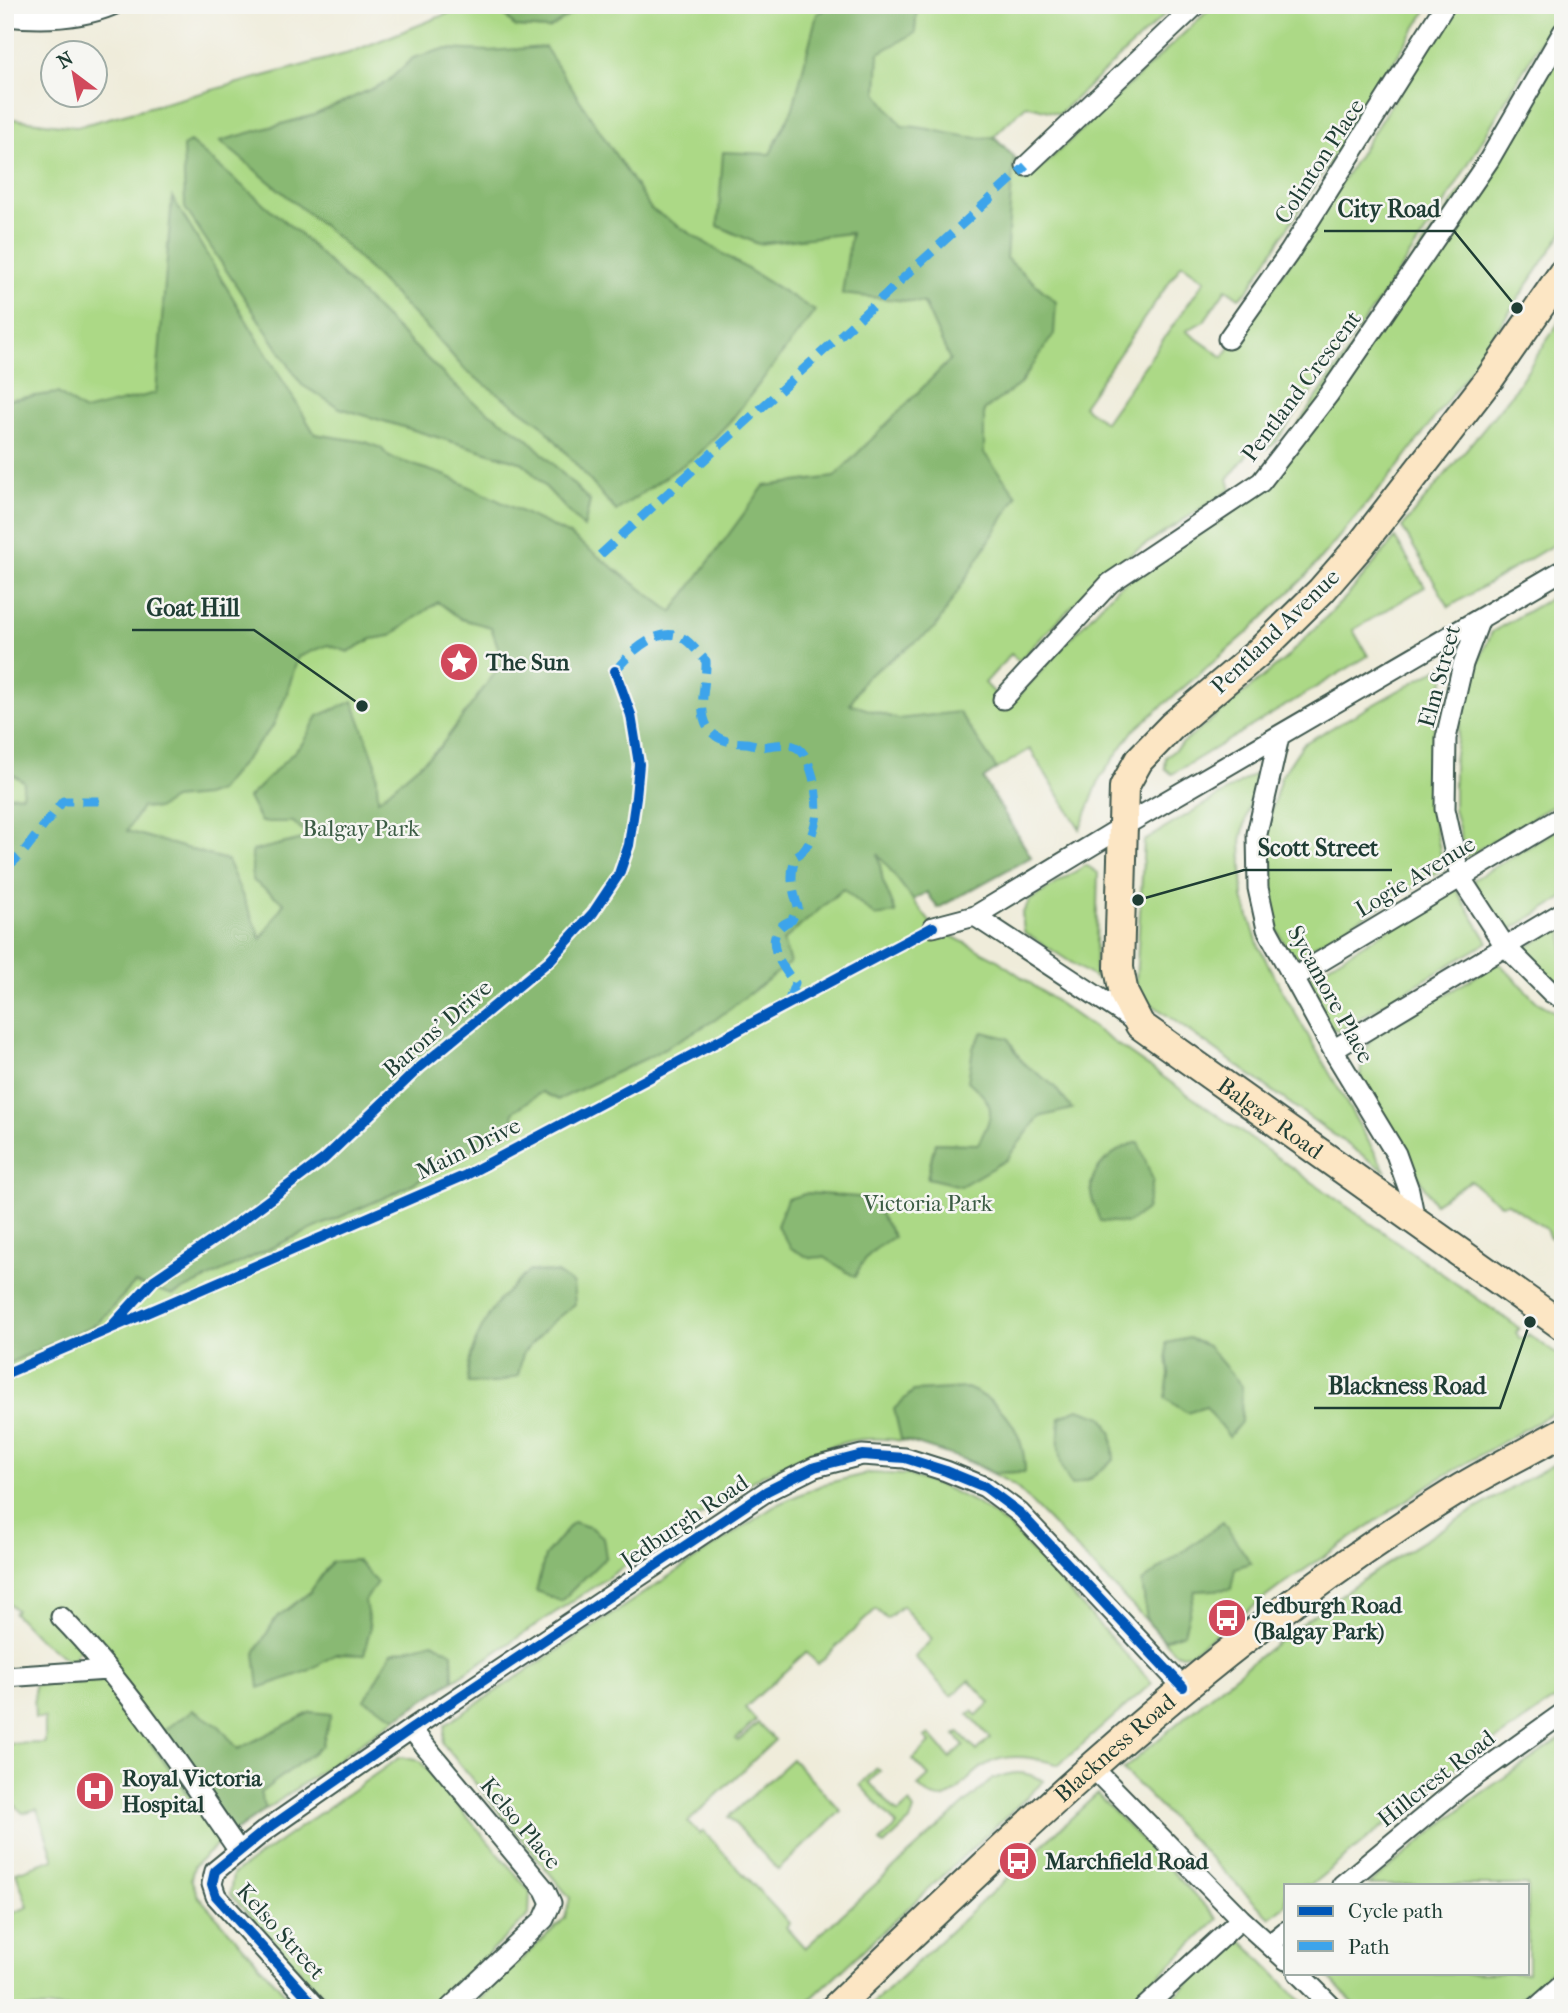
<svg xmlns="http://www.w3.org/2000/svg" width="1568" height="2013" viewBox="0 0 1568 2013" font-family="'IM FELL French Canon',serif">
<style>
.green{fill:#acd986;stroke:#668b5d;stroke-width:2;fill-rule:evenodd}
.forest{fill:#89b973;stroke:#547b54;stroke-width:2;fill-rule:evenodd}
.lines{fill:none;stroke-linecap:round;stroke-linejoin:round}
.street-casing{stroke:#3e574d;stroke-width:23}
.secondary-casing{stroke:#3e574d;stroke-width:32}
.street{stroke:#fff;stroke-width:19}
.secondary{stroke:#fce6c4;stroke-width:28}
.quiet{stroke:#3da4eb;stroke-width:9;stroke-dasharray:18 9;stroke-linecap:butt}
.cycleway-casing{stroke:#f6f6f2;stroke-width:15}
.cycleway{stroke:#0057b8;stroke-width:10}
.labels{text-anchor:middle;stroke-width:5;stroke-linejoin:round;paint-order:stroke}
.street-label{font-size:23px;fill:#1f3d34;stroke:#f6f6f2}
.poi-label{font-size:23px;font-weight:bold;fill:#1f3d34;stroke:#f6f6f2;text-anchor:start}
.park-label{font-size:23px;fill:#3b5c44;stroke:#f6f6f2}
.leader{fill:none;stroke:#1f3d34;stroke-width:2.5}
.callout-dot{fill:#1f3d34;stroke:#f6f6f2;stroke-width:2.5}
.callout-label{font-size:24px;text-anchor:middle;font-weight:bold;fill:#1f3d34;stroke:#f6f6f2;stroke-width:5;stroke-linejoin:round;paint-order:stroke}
</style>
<rect width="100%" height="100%" fill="#f6f6f2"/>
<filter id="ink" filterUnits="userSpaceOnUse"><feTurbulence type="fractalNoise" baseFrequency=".0143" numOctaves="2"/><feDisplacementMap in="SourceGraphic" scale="14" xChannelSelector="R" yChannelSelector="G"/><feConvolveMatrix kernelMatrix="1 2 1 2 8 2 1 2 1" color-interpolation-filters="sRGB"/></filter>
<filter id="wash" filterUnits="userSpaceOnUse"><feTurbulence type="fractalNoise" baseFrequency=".00686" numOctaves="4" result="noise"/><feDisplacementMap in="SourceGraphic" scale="28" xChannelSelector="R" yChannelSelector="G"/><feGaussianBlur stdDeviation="1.57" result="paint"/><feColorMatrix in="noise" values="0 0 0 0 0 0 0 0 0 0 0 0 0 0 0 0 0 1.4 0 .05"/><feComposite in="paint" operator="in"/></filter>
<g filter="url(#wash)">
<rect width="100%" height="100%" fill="#efecda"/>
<path class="green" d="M 469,5 L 497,5 L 515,27 L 549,29 L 584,5 L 1175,5 L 1059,114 L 1026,105 L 994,136 L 1032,176 L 1214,5 L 1430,5 L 1248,290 L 1239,298 L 1226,289 L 1204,321 L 1186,331 L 1223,357 L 1294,257 L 1454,5 L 1562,5 L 1444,205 L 1373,309 L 1273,445 L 1266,448 L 1258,441 L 1228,479 L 1231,489 L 1108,569 L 1019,661 L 1011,654 L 985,683 L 1008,707 L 1117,588 L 1242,504 L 1563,45 L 1563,232 L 1473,366 L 1398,467 L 1305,577 L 1247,633 L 1133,731 L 1100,778 L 1080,829 L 1030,749 L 983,778 L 1031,857 L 938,908 L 927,892 L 913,900 L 934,927 L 996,959 L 1519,1328 L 1516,1332 L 1519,1338 L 1525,1338 L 1528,1334 L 1563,1358 L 1563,1407 L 1432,1483 L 1282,1585 L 1189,1654 L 1181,1655 L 1174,1652 L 1147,1621 L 1015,1486 C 968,1458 903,1429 846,1442 C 816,1449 788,1463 760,1476 L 397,1718 L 221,1841 L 194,1866 L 191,1879 L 198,1896 L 298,2008 L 5,2008 L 5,1916 L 28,1907 L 16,1872 L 54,1859 L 37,1809 L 23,1813 C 5,1800 5,1764 5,1744 L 45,1743 L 45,1718 L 35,1718 L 34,1685 L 105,1681 L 81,1647 L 71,1662 L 41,1641 L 14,1613 L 16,1610 L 5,1599 L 5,118 L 76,127 L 349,53 ZM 1182,264 L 1205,280 L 1105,422 L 1083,406 Z
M 1563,316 L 1563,539 L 1449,607 L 1402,527 L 1511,395 Z
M 1395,538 L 1425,587 L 1353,630 L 1368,656 L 1172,774 L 1165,768 L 1166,757 L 1285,659 L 1349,594 Z
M 1563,591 L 1563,800 L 1466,857 L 1454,809 L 1454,761 L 1461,714 L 1474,671 L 1492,632 Z
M 1448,663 L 1434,727 L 1432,811 L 1444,869 L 1292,959 L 1273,922 L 1265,887 L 1265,834 L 1281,777 L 1303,744 Z
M 1258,772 L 1241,840 L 1243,898 L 1259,947 L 1278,983 L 1386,1172 L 1140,996 L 1136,982 L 1144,841 Z
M 1563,826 L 1563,898 L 1505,933 L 1473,880 Z
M 1086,865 L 1098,873 L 1095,978 L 1024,932 L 1022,914 L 1030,900 Z
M 1456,889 L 1488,942 L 1339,1031 L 1331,1028 L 1306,985 L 1307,978 Z
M 1563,926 L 1563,987 L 1540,970 L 1523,949 Z
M 1499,963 L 1537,1002 L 1563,1016 L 1563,1247 L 1549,1236 L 1546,1229 L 1508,1203 L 1500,1204 L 1470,1181 L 1434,1203 L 1360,1080 L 1362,1057 L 1372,1037 Z
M 1563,1459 L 1563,1694 L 1444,1776 L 1311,1885 L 1286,1885 L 1286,1905 L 1270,1918 L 1123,1770 C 1189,1712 1256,1657 1327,1605 C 1402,1551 1482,1504 1563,1459 Z
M 869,1473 L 908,1475 L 946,1488 L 978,1504 L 1011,1528 L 1152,1683 L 1059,1765 C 1037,1758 1011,1752 989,1763 C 960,1777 950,1820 918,1786 L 929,1776 L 913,1759 L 930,1743 L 925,1737 L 929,1734 L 950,1758 L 964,1745 L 955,1735 L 959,1732 L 977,1751 L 990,1738 L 968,1714 L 972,1711 L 977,1716 L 990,1703 L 969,1680 L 951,1696 L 915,1657 L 932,1639 L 902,1606 L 887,1619 L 876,1609 L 818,1664 L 806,1652 L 745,1708 L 756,1720 L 736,1739 L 738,1741 L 758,1723 L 775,1740 L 688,1822 L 700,1834 L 703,1831 L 789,1923 L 786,1927 L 805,1948 L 991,1780 C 1012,1771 1024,1770 1044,1781 L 801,2008 L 470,2008 L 565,1918 L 570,1898 L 443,1744 L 445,1725 L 778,1504 L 824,1484 Z
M 1563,1737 L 1563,1960 L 1510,2008 L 1358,2008 L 1324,1973 L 1528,1973 L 1528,1885 L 1368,1885 L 1473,1799 Z
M 400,1757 L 420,1761 L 530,1891 L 529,1915 L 431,2008 L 334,2008 L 230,1894 L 233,1874 Z
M 792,1759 L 841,1811 L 778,1870 L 729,1817 Z
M 877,1768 L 880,1771 L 869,1782 L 898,1813 L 909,1803 L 914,1810 L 910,1821 L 884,1845 L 880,1842 L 897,1825 L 860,1785 Z
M 1097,1794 L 1218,1919 L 1125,2008 L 868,2008 Z
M 1237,1936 L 1308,2008 L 1182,2008 L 1173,1998 Z"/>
<path class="forest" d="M 497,5 L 584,5 L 549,29 L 515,27 Z
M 831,5 L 917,5 L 915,33 L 879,53 L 877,93 L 902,126 C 933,126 962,141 993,137 L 1014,157 L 1006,258 L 1056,302 L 1054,334 L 1019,385 L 984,410 L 984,453 L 1017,496 L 935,628 L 864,679 L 850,704 L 898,719 L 959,712 L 997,769 L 983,779 L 1031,857 L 938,908 L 927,892 L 913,900 L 878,854 L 883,881 L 896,913 L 875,916 L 843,889 L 783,941 L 790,963 L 715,1020 L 647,1058 L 558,1100 L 542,1092 L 513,1112 L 514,1129 L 397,1192 L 288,1240 L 173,1295 L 135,1283 L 97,1324 L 5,1365 L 5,796 L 22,795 L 24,782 L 5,769 L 5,400 L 58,393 L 84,411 L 156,393 L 172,197 L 315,434 L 366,442 L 381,448 L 389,457 L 447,476 L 570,535 L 672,612 L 764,486 L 834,477 L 950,360 L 924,303 L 842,294 L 851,233 L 758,244 L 718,226 L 723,152 L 770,154 L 793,108 L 817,14 ZM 438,602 L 461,619 L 491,627 L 503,662 L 440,747 L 378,800 L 376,764 L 353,701 L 318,716 L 302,744 L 248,798 L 261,822 L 293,822 L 311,837 L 252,851 L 252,880 L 284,903 L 261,939 L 227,860 L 127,831 L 142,807 L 157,809 L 173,799 L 205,796 L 219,791 L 273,726 L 286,696 L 298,657 L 328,645 L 348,652 L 372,639 L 390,636 Z
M 545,47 L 651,209 L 815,311 L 733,418 L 699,454 L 616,511 L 542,425 L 466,371 L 435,336 L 340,240 L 220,141 L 314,115 L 387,82 L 413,58 L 444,49 L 489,51 Z
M 190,142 L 301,235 L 449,380 L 474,402 L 527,438 L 590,501 L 584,528 L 523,463 L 340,408 L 302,385 L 185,208 L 183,146 Z
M 983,1032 L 1008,1038 L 1022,1062 L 1053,1085 L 1072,1109 L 1039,1117 L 1006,1160 L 961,1186 L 927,1178 L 935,1143 L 978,1144 C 995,1111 996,1106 968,1081 L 973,1048 Z
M 1138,1142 L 1153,1180 L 1146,1210 L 1128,1223 L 1100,1221 C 1097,1213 1092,1202 1091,1193 C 1089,1167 1116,1148 1138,1142 Z
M 808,1193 L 870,1198 L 894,1237 C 875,1248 864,1256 855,1277 L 824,1257 L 809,1258 L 791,1248 L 777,1226 L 787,1199 Z
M 529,1271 L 557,1273 L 573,1284 L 575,1304 L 551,1323 L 523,1353 L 518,1376 L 497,1383 L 468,1383 C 465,1359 481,1327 494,1307 C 503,1294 518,1282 529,1271 Z
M 1189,1338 L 1208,1346 L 1242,1386 L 1241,1422 L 1229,1437 L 1206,1407 L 1187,1413 L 1165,1398 L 1169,1375 L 1166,1343 Z
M 967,1388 C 1004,1403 1025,1432 1025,1472 L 993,1473 L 972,1462 L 901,1439 L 894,1409 L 913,1391 Z
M 1078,1409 L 1103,1417 L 1112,1434 L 1114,1460 L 1091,1478 L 1072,1485 C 1056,1465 1058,1441 1060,1417 Z
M 573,1522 L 592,1528 L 603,1537 L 606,1557 L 561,1601 L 536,1591 L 545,1556 Z
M 1223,1522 L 1251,1563 L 1235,1568 L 1231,1589 L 1195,1591 L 1184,1633 L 1164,1640 L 1147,1621 L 1142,1582 Z
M 356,1560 L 377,1582 L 365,1601 L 370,1629 L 364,1655 L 336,1654 L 308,1671 L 259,1688 L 255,1653 L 276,1618 L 310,1592 L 331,1562 Z
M 433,1642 L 452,1653 L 453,1680 L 397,1718 L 365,1700 L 391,1653 Z
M 193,1710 L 220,1727 L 238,1749 L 311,1712 L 331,1714 L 322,1746 L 260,1793 L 266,1809 L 221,1841 L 149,1741 Z"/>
</g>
<g filter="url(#ink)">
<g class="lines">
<g class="street-casing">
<path id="street" d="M 5,16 C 41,20 80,19 113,5
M 1026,166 L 1196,5
M 1228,339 L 1289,253 L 1445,5
M 1480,619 L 1463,664 L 1446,738 L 1445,809 L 1460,877 L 1505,946 L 1552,993 L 1563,999
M 1003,699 L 1110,583 L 1261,482 L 1329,394 L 1489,160 L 1563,32
M 1279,737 L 1257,834 L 1258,888 L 1267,929 L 1333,1050 L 1396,1154 L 1409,1190 L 1415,1220
M 975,916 L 1136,1022
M 933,927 L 975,916 L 1122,827 L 1563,570
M 1293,978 L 1563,816
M 1333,1050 L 1563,912
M 61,1617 C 129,1687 183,1770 239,1851
M 5,1677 L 107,1670
M 411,1729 L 545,1890 L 551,1903 L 544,1919 L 450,2008
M 1092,1767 L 1241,1919 L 1286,1960
M 1342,1885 L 1460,1787 L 1563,1713
M 1270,1944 L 1286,1931
M 1298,1973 L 1333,2008
M 317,2008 L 216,1896 L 212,1884 L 215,1871 L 263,1832 L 411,1729 L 767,1491 L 815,1467 L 862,1455 L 905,1458 L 946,1471 L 985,1487 L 1020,1513 L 1183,1687
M 1144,2008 L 1241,1919
M 1536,2008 L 1563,1984"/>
</g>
<g class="secondary-casing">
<g id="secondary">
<path id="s1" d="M 1563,273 L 1490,378 L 1360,546 L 1321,591 L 1259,652 L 1172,726 L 1139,760 L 1124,787 L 1119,968 L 1124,994 L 1140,1025 L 1563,1326"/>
<path id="s2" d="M 835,2008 C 983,1866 1130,1723 1295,1601 C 1348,1561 1404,1523 1461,1488 C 1494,1468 1529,1451 1563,1432"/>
</g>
</g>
<use href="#street" class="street"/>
<use href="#secondary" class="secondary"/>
<path class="quiet" d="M 600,555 L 1026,166
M 615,671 C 629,654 656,626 681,637 C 690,641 699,654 706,661 C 707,682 696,711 709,729 C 719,743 732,742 747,743 C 754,744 761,748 768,746 C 798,741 805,748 813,777 C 816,791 818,806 816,820 C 812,834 809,849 796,856 C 789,875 792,888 798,907 L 792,920 C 759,932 779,964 795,983 L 787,1005
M 5,869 L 22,854 L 63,801 L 103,801"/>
<g class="cycleway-casing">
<path id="cycleway" d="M 111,1327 L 154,1280 L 234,1226 L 324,1159 L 419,1068 L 550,960 L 593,913 L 619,874 L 629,845 L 636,797 L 639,764 L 631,715 L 615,671
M 5,1374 L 466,1175 L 933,927
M 317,2008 L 216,1896 L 212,1884 L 215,1871 L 263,1832 L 411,1729 L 767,1491 L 815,1467 L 862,1455 L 905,1458 L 946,1471 L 985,1487 L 1020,1513 L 1183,1687"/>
</g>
<use href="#cycleway" class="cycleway"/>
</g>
</g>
<defs>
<g id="sight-disc" transform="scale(2.0125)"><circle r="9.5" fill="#d1495b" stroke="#f6f6f2"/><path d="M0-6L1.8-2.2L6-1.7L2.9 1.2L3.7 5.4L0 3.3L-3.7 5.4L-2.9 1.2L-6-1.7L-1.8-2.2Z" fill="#fff"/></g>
<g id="bus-disc" transform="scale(2.0125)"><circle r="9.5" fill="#d1495b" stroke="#f6f6f2"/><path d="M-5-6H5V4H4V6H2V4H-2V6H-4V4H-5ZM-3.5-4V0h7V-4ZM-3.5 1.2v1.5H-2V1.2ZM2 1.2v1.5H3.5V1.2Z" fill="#fff"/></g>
<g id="hospital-disc" transform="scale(2.0125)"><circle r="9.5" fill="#d1495b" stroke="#f6f6f2"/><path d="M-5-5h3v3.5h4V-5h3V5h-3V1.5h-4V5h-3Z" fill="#fff"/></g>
</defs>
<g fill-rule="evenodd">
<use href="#sight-disc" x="459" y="662"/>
<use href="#bus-disc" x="1227" y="1618"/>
<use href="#hospital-disc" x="95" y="1791"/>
<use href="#bus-disc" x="1018" y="1861"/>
</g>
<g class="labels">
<g class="street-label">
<text transform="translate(1319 161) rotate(-57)" y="8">Colinton Place</text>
<text transform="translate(1301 386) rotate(-53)" y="8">Pentland Crescent</text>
<text transform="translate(1275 631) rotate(-44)" y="8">Pentland Avenue</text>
<text transform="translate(1439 676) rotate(-75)" y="8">Elm Street</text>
<text transform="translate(1415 876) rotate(-31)" y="8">Logie Avenue</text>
<text transform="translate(1331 994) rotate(61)" y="8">Sycamore Place</text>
<text transform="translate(437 1028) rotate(-41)" y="8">Barons' Drive</text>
<text dy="8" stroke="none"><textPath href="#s1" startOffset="1082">Balgay Road</textPath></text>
<text transform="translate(468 1148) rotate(-26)" y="8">Main Drive</text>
<text transform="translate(684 1521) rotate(-34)" y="8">Jedburgh Road</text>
<text dy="8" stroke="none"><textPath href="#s2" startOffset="382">Blackness Road</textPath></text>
<text transform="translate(1436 1778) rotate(-38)" y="8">Hillcrest Road</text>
<text transform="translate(521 1823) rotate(50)" y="8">Kelso Place</text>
<text transform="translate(281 1931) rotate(48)" y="8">Kelso Street</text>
</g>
<g class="poi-label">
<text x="486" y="670">The Sun</text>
<text x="1254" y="1613">Jedburgh Road<tspan x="1254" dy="26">(Balgay Park)</tspan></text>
<text x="122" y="1786">Royal Victoria<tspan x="122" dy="26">Hospital</tspan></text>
<text x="1045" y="1869">Marchfield Road</text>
</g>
<g class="park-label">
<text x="361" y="836">Balgay Park</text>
<text x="928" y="1211">Victoria Park</text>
</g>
</g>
<path class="leader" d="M1517 308L1454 231H1324M362 706L254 630H132M1138 900L1244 870H1392M1530 1322L1500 1408H1314"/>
<g class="callout-dot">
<circle cx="1517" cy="308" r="7"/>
<circle cx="362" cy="706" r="7"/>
<circle cx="1138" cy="900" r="7"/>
<circle cx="1530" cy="1322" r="7"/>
</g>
<g class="callout-label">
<text x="1389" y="217">City Road</text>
<text x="193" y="616">Goat Hill</text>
<text x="1318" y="856">Scott Street</text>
<text x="1407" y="1394">Blackness Road</text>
</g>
<rect width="1568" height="2013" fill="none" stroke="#f6f6f2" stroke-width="28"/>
<rect x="1284" y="1884" width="245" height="91" fill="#f6f6f2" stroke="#a0aca6" stroke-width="2"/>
<rect x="1298" y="1906" width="35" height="10" fill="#0057b8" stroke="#a0aca6" stroke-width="2"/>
<text x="1348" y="1918" font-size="21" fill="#1f3d34">Cycle path</text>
<rect x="1298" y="1941" width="35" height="10" fill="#3da4eb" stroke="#a0aca6" stroke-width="2"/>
<text x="1348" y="1954" font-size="21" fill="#1f3d34">Path</text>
<g transform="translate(74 74) rotate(328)"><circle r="33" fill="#f6f6f2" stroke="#a0aca6" stroke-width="2"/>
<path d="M0-5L12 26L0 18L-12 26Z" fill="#d1495b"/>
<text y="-10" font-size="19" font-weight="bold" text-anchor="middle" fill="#1f3d34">N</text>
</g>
</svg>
